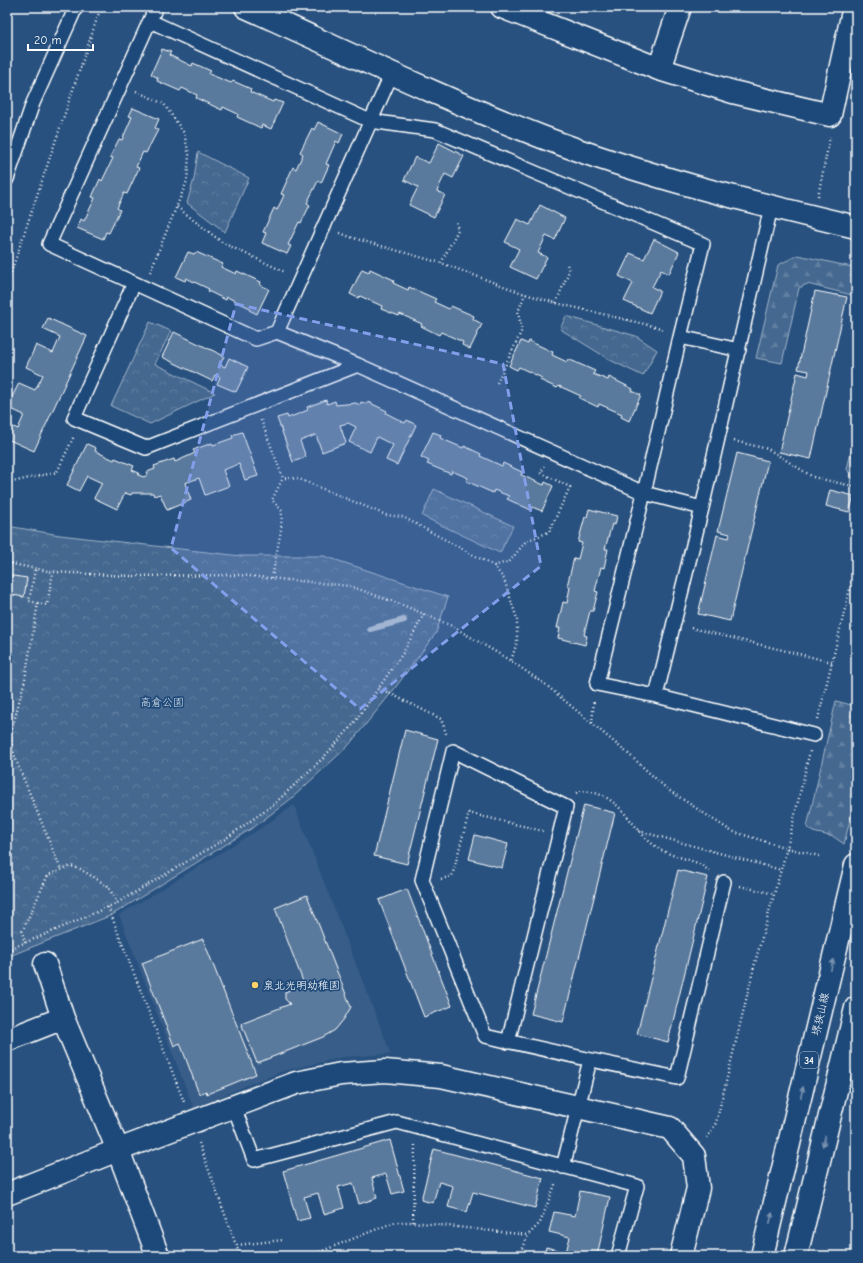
<svg xmlns="http://www.w3.org/2000/svg" width="863" height="1263" viewBox="0 0 863 1263" font-family="'Comic Neue','Klee One',sans-serif">
<style>
.built{fill:#375d88}
.forest{fill:url(#forest-firs);stroke:#a2b4c8}
.park{fill:url(#park-crowns);stroke:#a2b4c8}
.lines{fill:none;stroke-linecap:round;stroke-linejoin:round}
.stream{stroke:#aabbcd;stroke-width:6}
.building{fill:#5a7a9d;stroke:#fff}
.lane-casing{stroke:#fff;stroke-width:16}
.street-casing{stroke:#fff;stroke-width:25}
.secondary-casing{stroke:#fff;stroke-width:25}
.primary-casing{stroke:#fff;stroke-width:25}
.path{stroke:#fff;stroke-width:2.5;stroke-dasharray:1 3;stroke-linecap:butt}
.lane{stroke:#1f4a7a;stroke-width:13}
.street{stroke:#1f4a7a;stroke-width:22}
.secondary{stroke:#1f4a7a;stroke-width:22}
.primary{stroke:#1f4a7a;stroke-width:22}
.oneway{fill:#7992af}
.marked{fill:#839eea;fill-opacity:0.2;stroke:#839eea;stroke-width:3;stroke-dasharray:8 5;stroke-linejoin:round}
.poi-dot{fill:#ffd166;stroke:#1f4a7a;stroke-width:1.5}
.labels{text-anchor:middle;stroke-width:3.5;stroke-linejoin:round;paint-order:stroke}
.shield{fill:#1f4a7a;stroke:#bcc9d7;stroke-width:1}
.shield-label{font-size:10px;font-weight:bold;fill:#fff}
.park-label{font-size:11px;fill:#dae1e9;stroke:#1f4a7a}
.poi-label{font-size:11px;fill:#fff;stroke:#1f4a7a;text-anchor:start}
.street-label{font-size:11px;fill:#fff;stroke:#1f4a7a}
</style>
<defs>
<pattern id="forest-firs" width="22" height="20" patternUnits="userSpaceOnUse"><rect width="22" height="20" fill="#446890"/><path d="M5 1l3.5 6h-7zM16 11l3.5 6h-7z" fill="#607fa1"/></pattern>
<pattern id="park-crowns" width="20" height="18" patternUnits="userSpaceOnUse"><rect width="20" height="18" fill="#446890"/><path d="M2 6a3 3 0 1 1 6 0M12 15a3 3 0 1 1 6 0" fill="none" stroke="#607fa1"/></pattern>
</defs>
<rect width="100%" height="100%" fill="#28517f"/>
<filter id="ink" filterUnits="userSpaceOnUse"><feTurbulence type="fractalNoise" baseFrequency=".025" numOctaves="2"/><feDisplacementMap in="SourceGraphic" scale="8" xChannelSelector="R" yChannelSelector="G"/><feConvolveMatrix kernelMatrix="1 2 1 2 8 2 1 2 1" color-interpolation-filters="sRGB"/></filter>
<g filter="url(#ink)">
<path class="built" d="M 294,805 L 391,1054 L 344,1057 L 283,1071 L 245,1086 L 194,1109 L 119,915 L 258,830 Z"/>
<path class="forest" d="M 798,255 L 856,268 L 856,296 L 807,284 L 799,288 L 782,363 L 756,358 L 778,265 Z
M 856,431 L 856,479 L 852,478 L 847,469 Z
M 856,683 L 856,796 L 844,844 L 834,837 L 813,832 L 807,827 L 836,701 L 851,705 Z"/>
<path class="park" d="M 198,152 L 249,178 L 225,232 L 187,203 L 194,179 Z
M 566,316 L 636,336 L 657,350 L 643,376 L 612,361 L 560,329 Z
M 150,322 L 171,331 L 155,364 L 215,393 L 150,424 L 111,406 Z
M 434,489 L 513,526 L 500,553 L 422,516 Z
M 7,526 L 60,535 L 241,556 L 324,556 L 448,597 L 436,633 L 392,692 L 348,746 L 292,798 L 254,827 L 112,915 L 7,957 Z"/>
<g class="lines">
<path class="stream" d="M 370,629 L 404,620"/>
</g>
<path class="building" d="M 162,49 L 171,52 L 169,55 L 192,66 L 193,63 L 211,71 L 209,74 L 231,83 L 233,81 L 251,89 L 250,92 L 273,102 L 274,100 L 283,103 L 271,129 L 262,125 L 261,128 L 237,117 L 238,114 L 223,107 L 222,110 L 196,98 L 197,95 L 182,88 L 180,91 L 157,81 L 158,78 L 151,74 Z
M 133,108 L 159,119 L 155,128 L 158,130 L 146,153 L 143,152 L 136,167 L 139,168 L 127,194 L 124,193 L 117,208 L 120,210 L 109,233 L 106,232 L 103,239 L 77,228 L 81,219 L 84,221 L 95,198 L 92,197 L 100,179 L 102,181 L 113,158 L 110,157 L 119,139 L 122,140 L 132,117 L 129,116 Z
M 318,122 L 343,134 L 339,143 L 336,141 L 326,164 L 329,165 L 321,183 L 318,181 L 307,203 L 310,205 L 301,223 L 299,222 L 288,245 L 291,246 L 287,254 L 262,243 L 266,233 L 263,232 L 274,208 L 277,210 L 284,195 L 281,194 L 293,167 L 296,169 L 303,154 L 300,152 L 312,128 L 314,130 Z
M 439,143 L 464,156 L 453,178 L 445,174 L 437,191 L 445,195 L 434,217 L 409,205 L 418,187 L 404,180 L 415,157 L 429,163 Z
M 540,205 L 565,218 L 555,240 L 546,236 L 538,253 L 547,257 L 536,279 L 510,267 L 519,249 L 505,242 L 517,219 L 530,225 Z
M 654,239 L 679,252 L 669,274 L 661,270 L 652,287 L 660,291 L 650,313 L 624,301 L 633,283 L 619,276 L 630,253 L 644,259 Z
M 188,252 L 194,254 L 196,252 L 223,264 L 221,267 L 236,274 L 237,271 L 261,282 L 260,285 L 269,289 L 257,314 L 249,310 L 250,308 L 227,297 L 226,300 L 208,291 L 209,289 L 186,278 L 185,281 L 176,277 Z
M 362,269 L 369,272 L 370,269 L 394,280 L 393,283 L 408,290 L 409,287 L 436,299 L 434,302 L 449,309 L 451,306 L 474,316 L 473,319 L 482,324 L 470,349 L 462,345 L 463,342 L 441,332 L 439,335 L 421,326 L 422,324 L 400,314 L 399,316 L 381,309 L 382,306 L 360,296 L 358,298 L 350,294 Z
M 815,291 L 847,297 L 811,459 L 779,452 L 797,373 L 808,376 L 809,371 L 798,369 Z
M 48,318 L 87,336 L 34,451 L 7,439 L 7,424 L 18,429 L 24,415 L 7,407 L 19,383 L 35,390 L 43,375 L 26,367 L 36,345 L 53,353 L 60,337 L 43,329 Z
M 174,332 L 224,356 L 220,365 L 225,367 L 229,358 L 248,367 L 236,392 L 217,384 L 220,377 L 215,375 L 212,381 L 162,357 Z
M 521,341 L 528,344 L 529,341 L 553,352 L 552,355 L 567,362 L 568,359 L 595,371 L 593,374 L 608,380 L 609,377 L 633,389 L 632,391 L 641,395 L 629,421 L 621,417 L 622,414 L 599,404 L 598,407 L 579,398 L 581,396 L 559,386 L 557,388 L 540,380 L 542,378 L 519,367 L 517,370 L 509,366 Z
M 326,400 L 327,404 L 335,401 L 336,405 L 356,403 L 360,405 L 361,402 L 367,404 L 368,402 L 387,411 L 386,413 L 405,423 L 407,420 L 416,425 L 397,465 L 386,460 L 393,445 L 377,437 L 370,452 L 349,442 L 356,427 L 348,423 L 340,425 L 346,443 L 322,452 L 316,435 L 300,441 L 306,457 L 293,462 L 277,418 L 287,415 L 288,418 L 308,410 L 307,407 Z
M 242,432 L 258,476 L 245,480 L 239,464 L 223,470 L 229,486 L 205,495 L 199,478 L 185,483 L 191,500 L 167,510 L 160,494 L 154,496 L 153,493 L 132,493 L 131,495 L 125,493 L 117,509 L 94,498 L 102,483 L 87,476 L 79,491 L 67,485 L 87,444 L 96,448 L 95,451 L 114,460 L 115,458 L 134,466 L 132,470 L 139,473 L 138,475 L 144,477 L 148,474 L 147,472 L 155,469 L 154,466 L 174,459 L 175,462 L 195,453 L 193,450 L 212,443 L 213,445 L 233,438 L 232,435 Z
M 433,432 L 441,435 L 440,438 L 463,448 L 464,446 L 481,454 L 480,456 L 502,466 L 503,463 L 522,472 L 521,475 L 544,485 L 545,482 L 553,486 L 542,511 L 532,507 L 531,510 L 507,499 L 509,496 L 494,490 L 493,493 L 466,481 L 468,478 L 452,471 L 451,474 L 427,464 L 429,461 L 421,457 Z
M 737,453 L 768,461 L 730,621 L 698,614 L 717,535 L 729,538 L 730,534 L 718,531 Z
M 830,490 L 854,496 L 849,512 L 826,506 Z
M 589,509 L 617,516 L 615,525 L 612,524 L 605,549 L 608,549 L 604,568 L 601,567 L 595,591 L 598,592 L 593,611 L 590,611 L 584,635 L 587,636 L 585,645 L 558,638 L 560,628 L 557,628 L 563,602 L 567,603 L 570,587 L 567,586 L 574,558 L 578,559 L 582,543 L 578,542 L 585,517 L 587,517 Z
M 7,575 L 27,578 L 24,597 L 7,594 Z
M 405,730 L 438,739 L 407,864 L 374,856 Z
M 584,805 L 615,813 L 563,1022 L 531,1014 Z
M 475,835 L 508,844 L 502,868 L 469,859 Z
M 678,870 L 708,877 L 668,1042 L 637,1034 Z
M 407,889 L 452,1006 L 424,1017 L 379,900 Z
M 307,895 L 351,1007 L 344,1019 L 335,1030 L 323,1037 L 257,1063 L 241,1023 L 290,1004 L 285,999 L 285,992 L 304,984 L 275,908 Z
M 203,939 L 256,1074 L 207,1094 L 206,1091 L 199,1094 L 180,1043 L 174,1046 L 142,963 Z
M 390,1140 L 404,1191 L 392,1194 L 386,1174 L 372,1178 L 377,1198 L 359,1204 L 353,1183 L 338,1187 L 344,1208 L 324,1214 L 318,1193 L 304,1197 L 310,1218 L 297,1221 L 283,1171 Z
M 434,1149 L 543,1178 L 535,1208 L 473,1192 L 467,1212 L 448,1207 L 453,1186 L 439,1182 L 433,1203 L 421,1200 Z
M 580,1191 L 610,1197 L 597,1256 L 544,1256 L 546,1247 L 566,1252 L 570,1237 L 549,1232 L 554,1212 L 575,1216 Z"/>
<g class="lines">
<g class="lane-casing">
<path id="lane" d="M 156,7 L 49,244 L 256,339 L 277,332 L 358,365 L 644,493 L 702,508
M 150,21 L 370,121 L 435,130 L 703,244 L 680,337 L 644,493 L 597,684 L 656,696 L 814,735
M 7,179 L 33,103 L 76,7
M 134,283 L 74,418 L 146,448 L 358,365
M 277,332 L 392,73
M 680,337 L 739,350
M 656,696 L 702,508 L 771,207
M 508,1042 L 566,807 L 453,751 L 422,880 L 485,1036 C 549,1051 613,1065 677,1078 L 724,882
M 234,1107 L 254,1160 L 397,1122 L 637,1186 L 618,1256
M 563,1167 L 590,1060"/>
</g>
<g class="street-casing">
<path id="street" d="M 502,7 L 659,69 L 733,92 L 830,115 L 854,7
M 659,69 L 680,7
M 45,964 L 63,1018
M 7,1040 L 63,1018 L 118,1150 L 158,1256"/>
</g>
<g class="secondary-casing">
<path id="secondary" d="M 246,7 C 344,51 441,98 542,137 C 644,176 750,202 856,227
M 7,1194 L 118,1150 L 296,1083 L 341,1074 L 385,1071 L 441,1076 L 670,1128 L 694,1156 L 698,1188 L 681,1256"/>
</g>
<g class="primary-casing">
<path id="primary" d="M 762,1256 L 856,865
M 796,1256 L 856,1008"/>
</g>
<path class="path" d="M 136,91 L 164,104 L 184,133 L 189,155 L 187,181 L 150,272
M 818,196 L 830,137
M 177,207 L 223,243 L 285,272
M 340,233 L 353,238 L 441,263 L 525,294 L 556,303 L 665,329
M 441,263 L 458,230 L 456,221
M 7,284 L 101,7
M 556,303 L 569,271 L 567,264
M 497,383 L 522,330 L 518,312 L 525,294
M 261,420 L 283,478 L 299,479 L 386,515 L 403,517 L 494,566 L 504,579 L 517,619 L 517,642 L 511,661
M 734,441 L 768,449 L 813,477 L 856,487
M 7,483 L 57,472 L 74,436
M 7,563 L 53,572 L 130,576 L 239,575 L 350,586 L 405,606 L 452,626 L 511,661 L 546,685 L 632,757 L 667,789 L 731,831 L 787,848 L 819,856
M 494,566 L 510,561 L 526,541 L 549,532 L 570,487 L 541,473 L 544,466
M 35,570 L 29,601 L 47,605 L 53,572
M 272,578 L 281,530 L 282,511 L 272,500 L 283,478
M 38,603 L 25,679 L 11,733 L 12,747 L 16,760 L 61,870
M 691,628 L 832,662
M 379,688 L 441,719 L 447,736
M 818,719 L 856,564
M 592,723 L 594,700
M 576,793 C 581,791 585,791 591,792 C 623,798 633,832 658,848 C 668,855 681,857 692,861 C 699,863 705,868 711,872
M 639,831 L 781,870
M 441,879 L 452,876 L 469,813 L 543,831
M 740,886 L 774,894
M 108,907 L 184,1102
M 25,943 L 22,932 L 48,875 L 71,866 L 80,869 L 108,886 L 117,903
M 7,950 L 51,932 L 117,903 L 225,839 L 273,805 L 323,758 L 352,726 L 403,653 L 424,614
M 707,1138 L 716,1123 L 756,959 L 787,848 L 810,751
M 199,1143 L 240,1256
M 413,1222 L 415,1144
M 237,1245 L 283,1240
M 312,1255 L 395,1222 L 413,1222 L 528,1235
M 520,1256 L 528,1235 L 540,1223 L 556,1182"/>
<use href="#lane" class="lane"/>
<use href="#street" class="street"/>
<use href="#secondary" class="secondary"/>
<use href="#primary" class="primary"/>
</g>
<defs><path id="oneway-solid" d="M-6-.8H1V-3.2L6.5 0L1 3.2V.8H-6Z"/></defs>
<g class="oneway">
<use href="#oneway-solid" transform="translate(832 965) rotate(-77)"/>
<use href="#oneway-solid" transform="translate(802 1092) rotate(-77)"/>
<use href="#oneway-solid" transform="translate(824 1141) rotate(104)"/>
<use href="#oneway-solid" transform="translate(771 1218) rotate(-77)"/>
</g>
</g>
<path class="marked" d="M 236,304 L 503,364 L 541,566 L 360,709 L 171,548 Z"/>
<circle class="poi-dot" cx="255" cy="985" r="4"/>
<g class="labels">
<rect class="shield" x="800" y="1052" width="18" height="16" rx="3"/>
<g class="shield-label">
<text x="809" y="1064">34</text>
</g>
<g class="park-label">
<text x="162" y="706">高倉公園</text>
</g>
<g class="poi-label">
<text x="263" y="989">泉北光明幼稚園</text>
</g>
<g class="street-label">
<text transform="translate(820 1014) rotate(-77)" y="4">堺狭山線</text>
</g>
</g>
<rect width="863" height="1263" fill="none" stroke="#1f4a7a" stroke-width="24"/>
<rect x="12" y="12" width="839" height="1239" fill="none" stroke="#fff" stroke-width="1.5" filter="url(#ink)"/>
<path d="M28 44v6h65v-6" fill="none" stroke="#ffffff" stroke-width="2"/>
<text x="34" y="44" font-size="12" fill="#ffffff" stroke="#1f4a7a" stroke-width="3" paint-order="stroke">20 m</text>
</svg>
